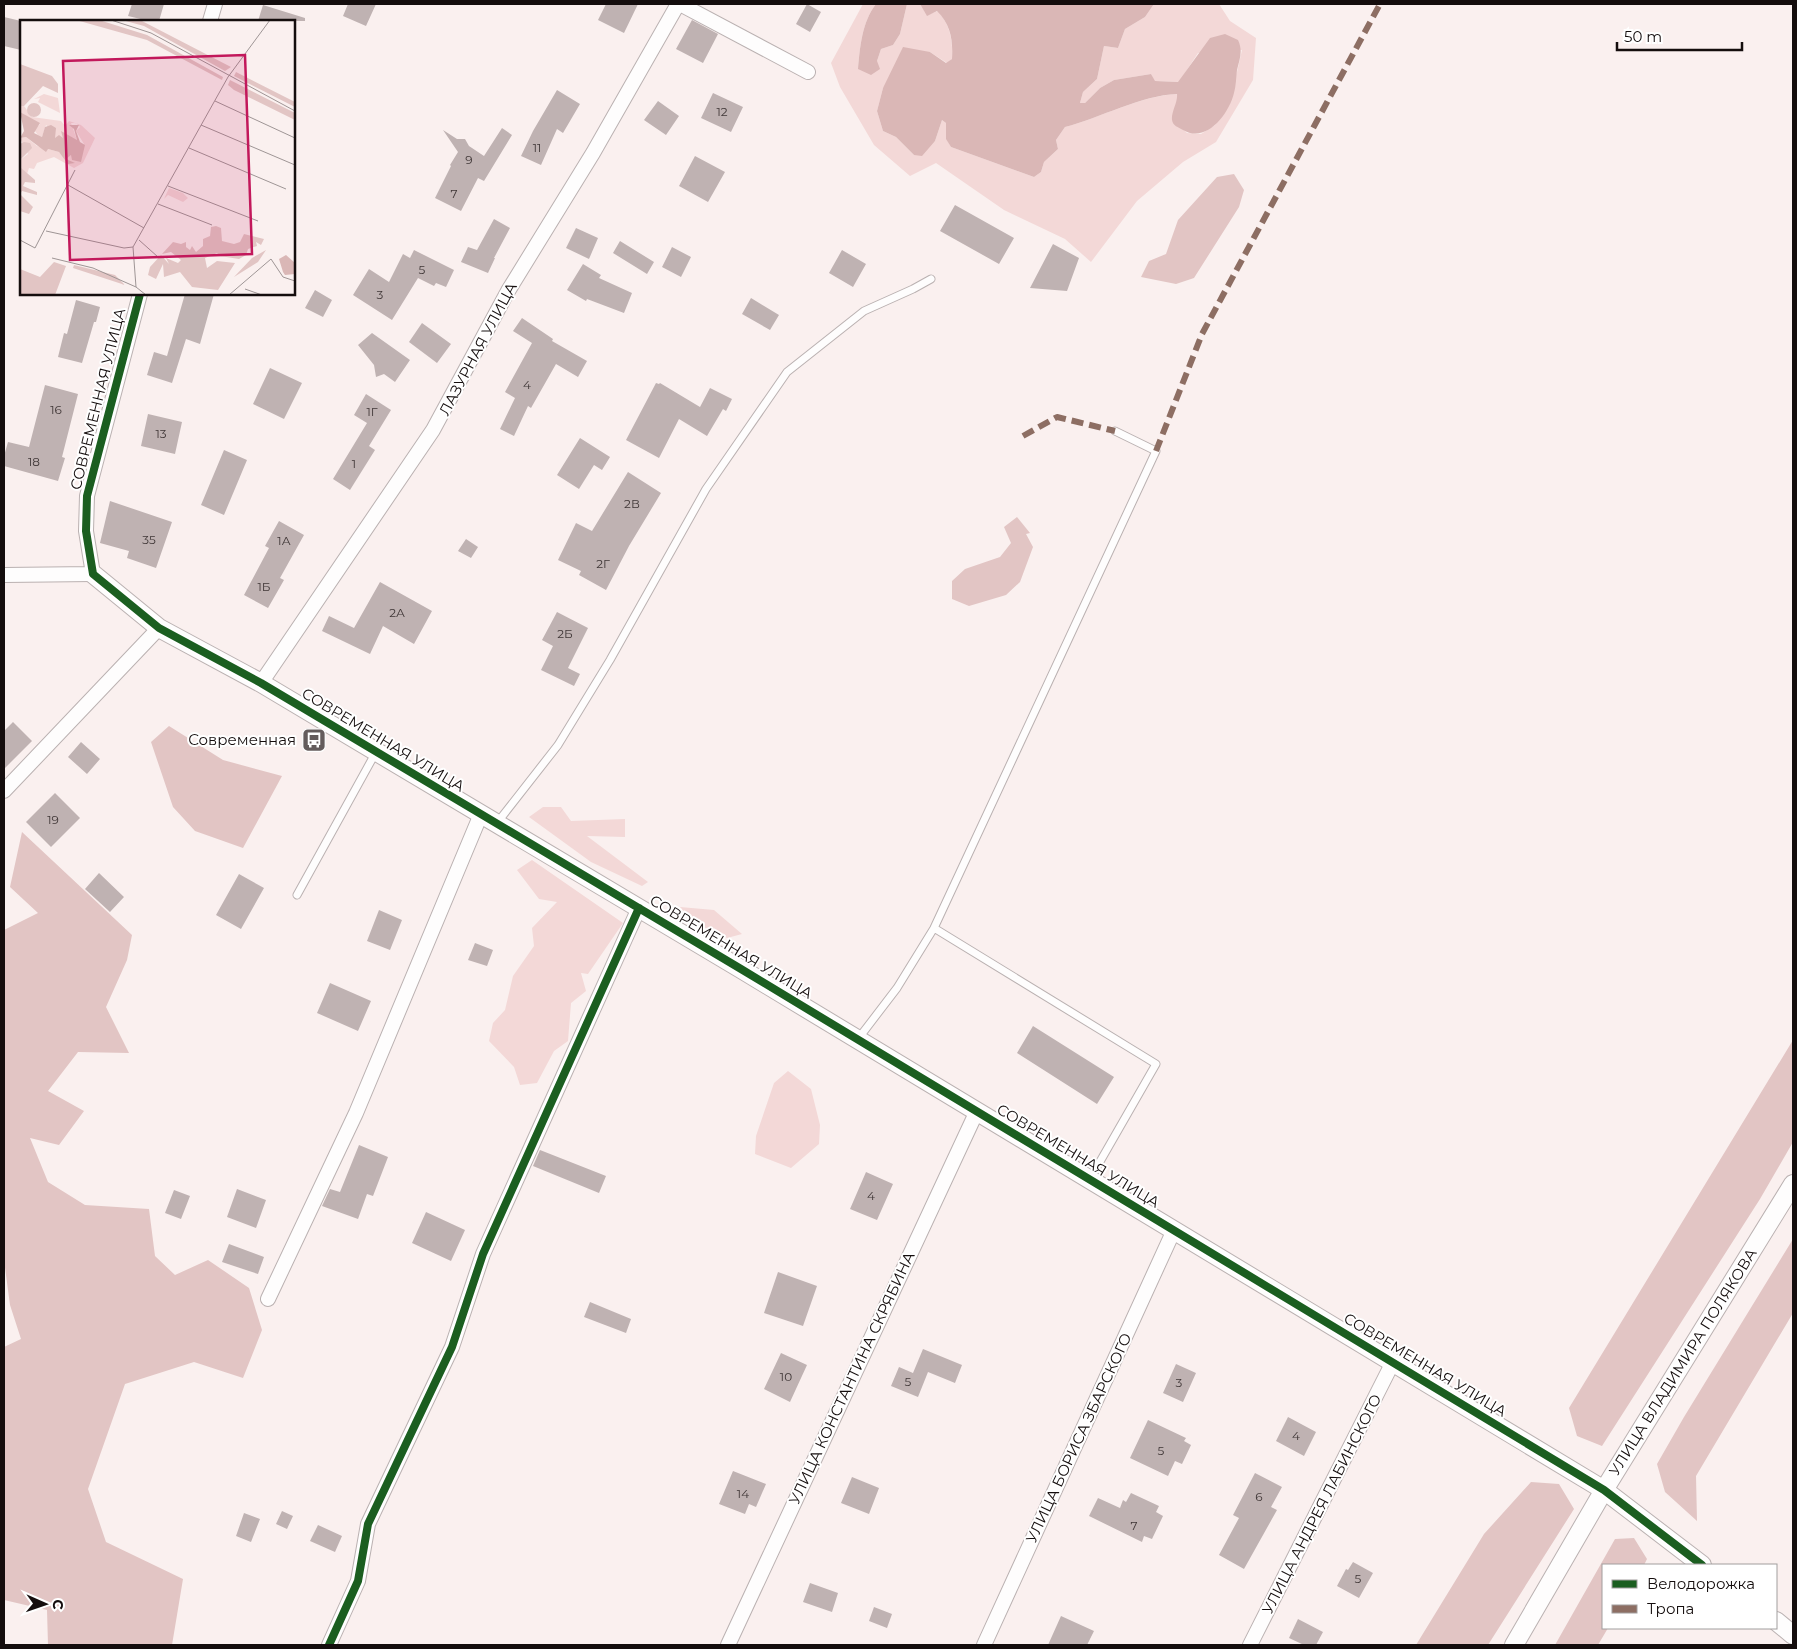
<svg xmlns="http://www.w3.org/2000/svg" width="1797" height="1649" viewBox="0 0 1797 1649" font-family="Montserrat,sans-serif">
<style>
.green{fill:#f3d8d7}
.forest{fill:#e2c5c4}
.water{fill:#dab7b6}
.building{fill:#bfb2b2}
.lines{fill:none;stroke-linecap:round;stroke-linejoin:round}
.service-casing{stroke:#bab1b1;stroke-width:9}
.minor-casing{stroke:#bab1b1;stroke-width:16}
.tertiary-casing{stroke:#bab1b1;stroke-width:20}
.service{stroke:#fefdfd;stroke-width:7}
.minor{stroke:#fefdfd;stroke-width:14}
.tertiary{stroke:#fefdfd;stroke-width:18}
.quiet{stroke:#8d6e63;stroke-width:6;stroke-dasharray:12 6;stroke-linecap:butt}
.cycleway-casing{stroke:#fff;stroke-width:11}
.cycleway{stroke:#1b5e20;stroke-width:8}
.labels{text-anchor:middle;stroke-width:4;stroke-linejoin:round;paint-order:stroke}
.number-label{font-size:12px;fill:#3f3636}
.street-label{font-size:15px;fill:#140d0d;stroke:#fff}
.poi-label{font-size:15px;fill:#140d0d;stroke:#fff;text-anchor:end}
.inset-road{fill:none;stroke:#9e9595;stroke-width:1}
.view{fill:#c2185b;fill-opacity:0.15;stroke:#c2185b;stroke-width:2.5}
.inset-edge{fill:none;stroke:#140d0d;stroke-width:2.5}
</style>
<rect width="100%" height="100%" fill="#faf0ef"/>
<path class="green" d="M 863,4 L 876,4 C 862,22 860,47 858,69 L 877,61 L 881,49 L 893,45 L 900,34 L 907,4 L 920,4 L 927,15 L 938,11 C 950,25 953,40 952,59 L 947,63 L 930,52 L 883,88 L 877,111 L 883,131 L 896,137 L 914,155 L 935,141 L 942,120 L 946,123 L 946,138 L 951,147 L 1034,177 L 1041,172 L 1044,162 L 1058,149 L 1056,140 L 1065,127 C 1100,118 1142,95 1178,94 L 1177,101 L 1172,119 L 1187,133 L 1201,134 L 1215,125 L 1237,72 L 1242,50 L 1198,53 L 1179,82 L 1154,81 L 1151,74 L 1114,80 L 1100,88 L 1085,103 L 1080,103 L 1083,92 L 1097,79 L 1104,46 L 1118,48 L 1125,29 L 1145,17 L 1154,4 L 1219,4 L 1230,21 L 1256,38 L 1253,80 L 1216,142 L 1183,162 L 1137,201 L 1091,262 L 1065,239 L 1004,210 L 936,163 L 910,176 L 874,145 L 840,87 L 831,63 Z
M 543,807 L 561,807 L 571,821 L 625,819 L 625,837 L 587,836 L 648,882 L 642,886 L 591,862 L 529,817 Z
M 532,860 L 623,923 L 588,974 L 581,973 L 586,991 L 571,1003 L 568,1041 L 554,1051 L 537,1083 L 520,1085 L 514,1067 L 489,1041 L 493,1023 L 505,1010 L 513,976 L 534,946 L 532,928 L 557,902 L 539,899 L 517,870 Z
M 680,907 L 714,910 L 742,934 L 727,938 L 693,922 Z
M 788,1071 L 811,1089 L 820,1125 L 819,1144 L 791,1168 L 755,1154 L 756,1136 L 774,1083 Z"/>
<path class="forest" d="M 1234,174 L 1244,190 L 1239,207 L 1194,278 L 1176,284 L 1141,277 L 1149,261 L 1166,254 L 1178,220 L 1217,177 Z
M 1017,517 L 1030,533 L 1026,534 L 1033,547 L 1020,582 L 1006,595 L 969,606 L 952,599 L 952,581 L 965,569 L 1000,557 L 1011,543 L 1004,527 Z
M 169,726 L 223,760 L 282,776 L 243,848 L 195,831 L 173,807 L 151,742 Z
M 22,832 L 132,935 L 127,960 L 106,1007 L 129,1053 L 78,1052 L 48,1091 L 84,1111 L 59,1145 L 30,1138 L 48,1182 L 85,1205 L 149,1209 L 155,1256 L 175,1275 L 208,1260 L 249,1288 L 262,1330 L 243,1378 L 194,1362 L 125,1384 L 88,1489 L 106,1542 L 183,1579 L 172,1645 L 48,1645 L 47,1610 L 4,1600 L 4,1347 L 21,1339 L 10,1305 L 4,1260 L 4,930 L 38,913 L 10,887 Z
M 1793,1040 L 1793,1142 L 1760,1199 L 1602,1446 L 1577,1436 L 1569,1408 Z
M 1793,1239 L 1793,1313 L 1696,1476 L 1697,1521 L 1665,1492 L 1657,1464 L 1684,1417 Z
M 1531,1482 L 1559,1484 L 1574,1509 L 1488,1645 L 1416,1645 L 1484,1534 Z
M 1634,1538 L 1647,1559 L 1644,1565 L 1603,1565 L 1603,1628 L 1608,1628 L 1598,1645 L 1555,1645 L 1615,1539 Z"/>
<path class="water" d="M 876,4 L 907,4 L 900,34 L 893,45 L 881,49 L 877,61 L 880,69 L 871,75 L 858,69 C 860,47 862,22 876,4 Z
M 920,4 L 1154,4 L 1145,17 L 1125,29 L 1118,48 L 1104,46 L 1097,79 L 1083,92 L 1080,103 L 1085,103 L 1100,88 L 1114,80 L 1151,74 L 1155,81 L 1178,82 L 1210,38 L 1225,34 L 1238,40 C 1243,51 1240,58 1237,70 C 1236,78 1236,86 1234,93 C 1229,114 1206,144 1183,130 C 1178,127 1173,126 1172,120 C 1171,112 1178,102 1177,94 C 1142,95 1100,118 1065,127 L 1056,140 L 1058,149 L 1044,162 L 1041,172 L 1034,177 L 951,147 L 946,139 L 946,123 L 942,120 L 935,141 L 922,156 L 914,155 L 896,137 L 883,131 L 877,111 L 883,88 L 903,47 L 930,52 L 946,63 L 952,59 C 953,40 951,25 937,11 L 927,16 Z"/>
<path class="building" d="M 132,4 L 164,4 L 159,21 L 149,21 L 128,16 Z
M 348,4 L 376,4 L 366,26 L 343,16 Z
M 606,4 L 638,4 L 624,33 L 598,20 Z
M 807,4 L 821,12 L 810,32 L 796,24 Z
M 263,5 L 305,18 L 305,21 L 258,21 Z
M 4,17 L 21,21 L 21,50 L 4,46 Z
M 692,20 L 718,34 L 703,63 L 676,49 Z
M 557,90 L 580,104 L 563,133 L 557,129 L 541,165 L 521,156 L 533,131 Z
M 713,93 L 743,107 L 731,132 L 701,118 Z
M 658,101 L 679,116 L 666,135 L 644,120 Z
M 502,128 L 512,135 L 484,181 L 478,178 L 461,211 L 435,198 L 451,166 L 450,165 L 458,152 L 443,130 L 457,139 L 465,139 L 469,146 L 484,156 Z
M 695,156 L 725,172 L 708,202 L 679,186 Z
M 955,205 L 1014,238 L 999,264 L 940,231 Z
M 494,219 L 510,228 L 494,258 L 495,258 L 488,273 L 461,262 L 468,247 L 477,250 Z
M 576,228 L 598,238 L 589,259 L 566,248 Z
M 620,241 L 654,262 L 647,274 L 613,253 Z
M 1053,244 L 1079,258 L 1067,291 L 1030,288 Z
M 672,247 L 691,257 L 681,277 L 662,267 Z
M 414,250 L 454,270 L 446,287 L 436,283 L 434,286 L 418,278 L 392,320 L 353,295 L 369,269 L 389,282 L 403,254 L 410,258 Z
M 842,250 L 866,264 L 853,287 L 829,273 Z
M 583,264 L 601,275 L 599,278 L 632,293 L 624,313 L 587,299 L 586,301 L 567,290 Z
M 315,290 L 332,300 L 323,317 L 305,308 Z
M 185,294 L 214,294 L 200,344 L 186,339 L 172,383 L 147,375 L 154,352 L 167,356 Z
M 751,298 L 779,315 L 770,330 L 742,314 Z
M 76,300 L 100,307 L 96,322 L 94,322 L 82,363 L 58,357 L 64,333 L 67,334 Z
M 522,318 L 553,339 L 552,341 L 587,361 L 578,377 L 556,364 L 531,408 L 528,406 L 514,436 L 500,429 L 515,398 L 505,392 L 532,343 L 513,331 Z
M 422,323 L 451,344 L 437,363 L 409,342 Z
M 372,333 L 410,360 L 395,382 L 384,374 L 376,377 L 374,365 L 358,345 Z
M 270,368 L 302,383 L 284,419 L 253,404 Z
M 656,383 L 659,384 L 660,383 L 700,407 L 710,388 L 732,399 L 726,411 L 723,409 L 707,436 L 679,419 L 659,458 L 626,440 Z
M 45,385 L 78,394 L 62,457 L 65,458 L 58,481 L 4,466 L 4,456 L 8,442 L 29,447 Z
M 366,394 L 391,410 L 369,446 L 375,450 L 350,490 L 333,479 L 367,423 L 354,415 Z
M 148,414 L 182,422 L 175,454 L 141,446 Z
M 580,438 L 610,457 L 602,470 L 594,465 L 579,489 L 557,475 Z
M 224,450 L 247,460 L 224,515 L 201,505 Z
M 628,472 L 661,493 L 629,546 L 606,590 L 579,575 L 581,571 L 558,560 L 576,523 L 592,531 Z
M 110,501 L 172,522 L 156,568 L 127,558 L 129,551 L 100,543 Z
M 279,521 L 304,535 L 280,578 L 284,580 L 268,608 L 244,595 L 269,548 L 265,546 Z
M 466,539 L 478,547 L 471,558 L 458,551 Z
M 380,582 L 432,611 L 414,644 L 383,626 L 370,654 L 322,631 L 329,616 L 354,628 Z
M 557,612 L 588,628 L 568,668 L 580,674 L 574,686 L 541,670 L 553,646 L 542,640 Z
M 13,722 L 32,741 L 4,769 L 4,731 Z
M 81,742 L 100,759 L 87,774 L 68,757 Z
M 55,793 L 80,818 L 51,847 L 26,822 Z
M 99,873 L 124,897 L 110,912 L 85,889 Z
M 239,874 L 264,888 L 241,929 L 216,915 Z
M 379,910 L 402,920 L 390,950 L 367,941 Z
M 475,943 L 493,950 L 487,966 L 468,960 Z
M 330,983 L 371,1001 L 358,1031 L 317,1013 Z
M 1033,1026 L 1114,1077 L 1097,1104 L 1017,1053 Z
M 359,1145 L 388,1157 L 373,1196 L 367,1194 L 358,1219 L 322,1206 L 330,1189 L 340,1192 Z
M 540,1150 L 606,1176 L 599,1193 L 533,1166 Z
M 866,1172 L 893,1184 L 877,1220 L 850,1209 Z
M 237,1189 L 266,1200 L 256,1228 L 227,1217 Z
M 174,1190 L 190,1196 L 181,1219 L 165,1213 Z
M 426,1212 L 465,1230 L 451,1261 L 412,1243 Z
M 229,1244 L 264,1257 L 258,1274 L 222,1262 Z
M 778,1272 L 817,1286 L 803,1326 L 764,1313 Z
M 590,1302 L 631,1319 L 626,1333 L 584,1317 Z
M 923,1349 L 962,1365 L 955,1383 L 928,1372 L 918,1397 L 891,1386 L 899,1367 L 913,1373 Z
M 781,1353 L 807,1365 L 790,1402 L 764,1389 Z
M 1176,1364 L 1196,1373 L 1183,1402 L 1163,1393 Z
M 1288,1417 L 1316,1432 L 1304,1456 L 1276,1441 Z
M 1148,1420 L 1186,1438 L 1184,1441 L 1191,1445 L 1182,1464 L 1175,1461 L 1168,1476 L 1130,1458 Z
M 733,1471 L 766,1484 L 756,1507 L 749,1504 L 745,1514 L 719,1504 Z
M 1255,1473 L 1282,1487 L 1271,1507 L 1277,1510 L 1244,1569 L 1219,1555 L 1239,1518 L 1233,1515 Z
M 852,1477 L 879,1488 L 869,1514 L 841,1503 Z
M 1131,1493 L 1159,1506 L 1156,1512 L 1163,1516 L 1152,1539 L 1144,1536 L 1142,1542 L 1089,1516 L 1098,1498 L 1120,1508 L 1123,1500 L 1126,1502 Z
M 282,1511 L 293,1516 L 287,1529 L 276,1524 Z
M 244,1513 L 260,1519 L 251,1542 L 236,1536 Z
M 318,1525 L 342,1536 L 335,1552 L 310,1541 Z
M 1353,1562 L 1373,1573 L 1359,1598 L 1337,1586 L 1346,1569 L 1348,1570 Z
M 810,1583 L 838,1593 L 832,1612 L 803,1602 Z
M 874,1607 L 892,1614 L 887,1628 L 869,1621 Z
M 1061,1616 L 1094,1631 L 1087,1645 L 1048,1645 Z
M 1298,1619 L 1323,1632 L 1316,1645 L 1304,1645 L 1289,1638 Z"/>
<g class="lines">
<g class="service-casing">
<path id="service" d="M 497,823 L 558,745 L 610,660 L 706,489 L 787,372 L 864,311 L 913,289 L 931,279
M 297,895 L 376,752
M 934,928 L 1156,1064 L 1090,1179
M 858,1039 L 897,988 L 934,928 L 1156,451 L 1115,431"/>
</g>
<g class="minor-casing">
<path id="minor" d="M 680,4 L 808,72
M 210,21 L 215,4
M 4,575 L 93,574 L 86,531 L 87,496 L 140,294
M 261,683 L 433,430 L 508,291 L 593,153 L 678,4
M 4,791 L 159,628
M 268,1299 L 356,1113 L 481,814
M 329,1645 L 358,1581 L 368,1524 L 452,1347 L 483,1254 L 639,908
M 728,1645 L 977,1111
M 984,1645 L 1174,1230
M 1250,1645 L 1393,1362"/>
</g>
<g class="tertiary-casing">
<path id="tertiary" d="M 93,574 L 159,628 L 261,683 L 741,969 L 1604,1490 L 1702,1565
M 1776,1621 L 1793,1635
M 1514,1645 L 1604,1490 L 1793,1184"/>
</g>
<use href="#service" class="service"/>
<use href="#minor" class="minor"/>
<use href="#tertiary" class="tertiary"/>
<path class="quiet" d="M 1023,436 L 1057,417 L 1115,431
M 1156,451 L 1202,334 L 1380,4"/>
<g class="cycleway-casing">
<path id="cycleway" d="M 140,294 L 87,496 L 86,531 L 93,574 L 159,628 L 261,683 L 741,969 L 1604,1490 L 1702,1565
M 329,1645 L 358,1581 L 368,1524 L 452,1347 L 483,1254 L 639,908"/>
</g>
<use href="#cycleway" class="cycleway"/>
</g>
<defs>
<g id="bus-square" transform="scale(1.25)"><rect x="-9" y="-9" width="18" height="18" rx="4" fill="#645c5c" stroke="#fff"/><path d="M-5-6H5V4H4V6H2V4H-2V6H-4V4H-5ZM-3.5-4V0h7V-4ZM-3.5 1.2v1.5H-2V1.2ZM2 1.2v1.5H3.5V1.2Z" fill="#fff"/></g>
</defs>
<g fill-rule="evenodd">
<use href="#bus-square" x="314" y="740"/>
</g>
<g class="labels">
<g class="number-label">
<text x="722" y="116">12</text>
<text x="537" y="152">11</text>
<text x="469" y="164">9</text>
<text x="454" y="198">7</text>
<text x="422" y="274">5</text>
<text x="380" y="299">3</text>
<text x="527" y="389">4</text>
<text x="56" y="414">16</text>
<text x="372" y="416">1Г</text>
<text x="161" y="438">13</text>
<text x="34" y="466">18</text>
<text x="354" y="468">1</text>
<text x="632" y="508">2В</text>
<text x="149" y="544">35</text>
<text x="284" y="545">1А</text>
<text x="603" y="568">2Г</text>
<text x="264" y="591">1Б</text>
<text x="397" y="617">2А</text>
<text x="565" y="638">2Б</text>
<text x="53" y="824">19</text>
<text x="871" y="1200">4</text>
<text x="786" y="1381">10</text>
<text x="908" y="1386">5</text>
<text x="1179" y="1387">3</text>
<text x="1296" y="1440">4</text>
<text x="1161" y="1455">5</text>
<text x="743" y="1498">14</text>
<text x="1259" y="1501">6</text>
<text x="1134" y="1530">7</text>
<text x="1358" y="1583">5</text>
</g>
<g class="street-label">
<text transform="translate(478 349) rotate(-62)" y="5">ЛАЗУРНАЯ УЛИЦА</text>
<text transform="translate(98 399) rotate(-76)" y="5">СОВРЕМЕННАЯ УЛИЦА</text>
<text transform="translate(383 740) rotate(31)" y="5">СОВРЕМЕННАЯ УЛИЦА</text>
<text transform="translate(731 947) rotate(31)" y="5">СОВРЕМЕННАЯ УЛИЦА</text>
<text transform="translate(1078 1156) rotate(31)" y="5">СОВРЕМЕННАЯ УЛИЦА</text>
<text transform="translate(1683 1362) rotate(-58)" y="5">УЛИЦА ВЛАДИМИРА ПОЛЯКОВА</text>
<text transform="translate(1425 1365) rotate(31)" y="5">СОВРЕМЕННАЯ УЛИЦА</text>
<text transform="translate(852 1378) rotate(-65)" y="5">УЛИЦА КОНСТАНТИНА СКРЯБИНА</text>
<text transform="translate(1079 1438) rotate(-65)" y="5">УЛИЦА БОРИСА ЗБАРСКОГО</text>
<text transform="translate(1322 1504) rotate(-63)" y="5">УЛИЦА АНДРЕЯ ЛАБИНСКОГО</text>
</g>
<g class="poi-label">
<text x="296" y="745">Современная</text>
</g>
</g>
<g transform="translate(20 20)">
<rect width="275" height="275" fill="#faf0ef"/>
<path d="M 24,74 L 38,78 L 40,93 L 18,82 L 20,78 L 14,79 ZM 0,86 L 4,86 L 12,97 L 41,101 L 45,106 L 49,101 L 61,105 L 75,118 L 63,143 L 54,148 L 34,137 L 17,143 L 14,149 L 9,148 L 7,154 L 0,147 L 0,140 L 8,134 L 0,118 L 6,117 L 17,126 L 39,132 L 45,139 L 51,135 L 60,135 L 64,124 L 56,111 L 60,107 L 56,103 L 51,103 L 57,120 L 43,115 L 43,119 L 34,119 L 35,113 L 26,105 L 22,117 L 18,115 L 14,110 L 20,104 L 0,92 ZM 149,168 L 163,173 L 168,178 L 163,182 L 148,175 L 144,179 Z" fill="#f3d8d7"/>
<path d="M 56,0 L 79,0 L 127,15 L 203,57 L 202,60 L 127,20 ZM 102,0 L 122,1 L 211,47 L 205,51 L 124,6 ZM 0,44 L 32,56 L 38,64 L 38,73 L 23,66 L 4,86 L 0,86 ZM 216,52 L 275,82 L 275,87 L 214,56 ZM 210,60 L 275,93 L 275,100 L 214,70 L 208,65 ZM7 90a7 7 0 1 1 14 0a7 7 0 1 1-14 0ZM 4,122 L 10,123 L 12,128 L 0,140 L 0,147 L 15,160 L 15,163 L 5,162 L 3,166 L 17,172 L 17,175 L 2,171 L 0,174 L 13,187 L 9,194 L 0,191 L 0,124 ZM 196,206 L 201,208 L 202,221 L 214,224 L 220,222 L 224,214 L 244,219 L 241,225 L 236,222 L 237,226 L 228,229 L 226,235 L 219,239 L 200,236 L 197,233 L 185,238 L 187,248 L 197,241 L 215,243 L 198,270 L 172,267 L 160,252 L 144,257 L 143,244 L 136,259 L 128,255 L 130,247 L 141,235 L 149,244 L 146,238 L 158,243 L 161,240 L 151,232 L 142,234 L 153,222 L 161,224 L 166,222 L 166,227 L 170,230 L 172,226 L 176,232 L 183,226 L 183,219 L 190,216 L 191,207 ZM 246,230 L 238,242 L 214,257 L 232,238 ZM 34,242 L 46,246 L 35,275 L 0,275 L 0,249 L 20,257 ZM 54,245 L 95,255 L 105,265 L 53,248 Z" fill="#e2c5c4"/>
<path d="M 0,92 L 20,103 L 14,113 L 22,117 L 25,107 L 31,105 L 36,108 L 35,118 L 39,115 L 43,118 L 41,111 L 57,120 L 54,109 L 49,105 L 59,105 L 56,111 L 60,122 L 65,125 L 61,142 L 52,140 L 51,135 L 46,139 L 55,143 L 48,144 L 39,132 L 28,129 L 26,132 L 6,117 L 0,118 L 4,111 ZM 266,235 L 275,243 L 275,254 L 265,255 L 263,252 L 259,239 Z" fill="#dab7b6"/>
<path class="inset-road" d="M 91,0 L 131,13 L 275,91M 195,81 L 275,118M 181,105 L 275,145M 169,128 L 266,169M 48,165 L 124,208M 148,166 L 238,201M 138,184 L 192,205M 26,211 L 104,228 L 113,227 L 208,57 L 250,0M 0,220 L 15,228 L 55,150M 119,220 L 138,237M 113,227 L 116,267 L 126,275M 32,238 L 73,248 L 116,267M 225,269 L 242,275M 209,275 L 251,239 L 263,257 L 275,261"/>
<path class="view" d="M 225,35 L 232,234 L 50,240 L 43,41 Z"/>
<rect width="275" height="275" class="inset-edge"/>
</g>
<rect width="1797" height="1649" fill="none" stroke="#140d0d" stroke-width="10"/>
<rect x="1602" y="1564" width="175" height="65" fill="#ffffff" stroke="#a19e9e"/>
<rect x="1612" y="1580" width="25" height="8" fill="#1b5e20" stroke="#a19e9e"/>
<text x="1647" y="1589" font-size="15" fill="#140d0d">Велодорожка</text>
<rect x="1612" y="1605" width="25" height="8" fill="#8d6e63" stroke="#a19e9e"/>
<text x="1647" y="1614" font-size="15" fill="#140d0d">Тропа</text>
<g transform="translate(45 1604) rotate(92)" stroke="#ffffff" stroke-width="4" paint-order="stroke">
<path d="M0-4L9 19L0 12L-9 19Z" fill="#140d0d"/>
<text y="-8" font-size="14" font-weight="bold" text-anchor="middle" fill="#140d0d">С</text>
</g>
<path d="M1617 42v8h125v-8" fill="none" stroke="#140d0d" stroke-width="2.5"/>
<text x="1624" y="42" font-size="15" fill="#140d0d" stroke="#ffffff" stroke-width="4" paint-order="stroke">50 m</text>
</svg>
